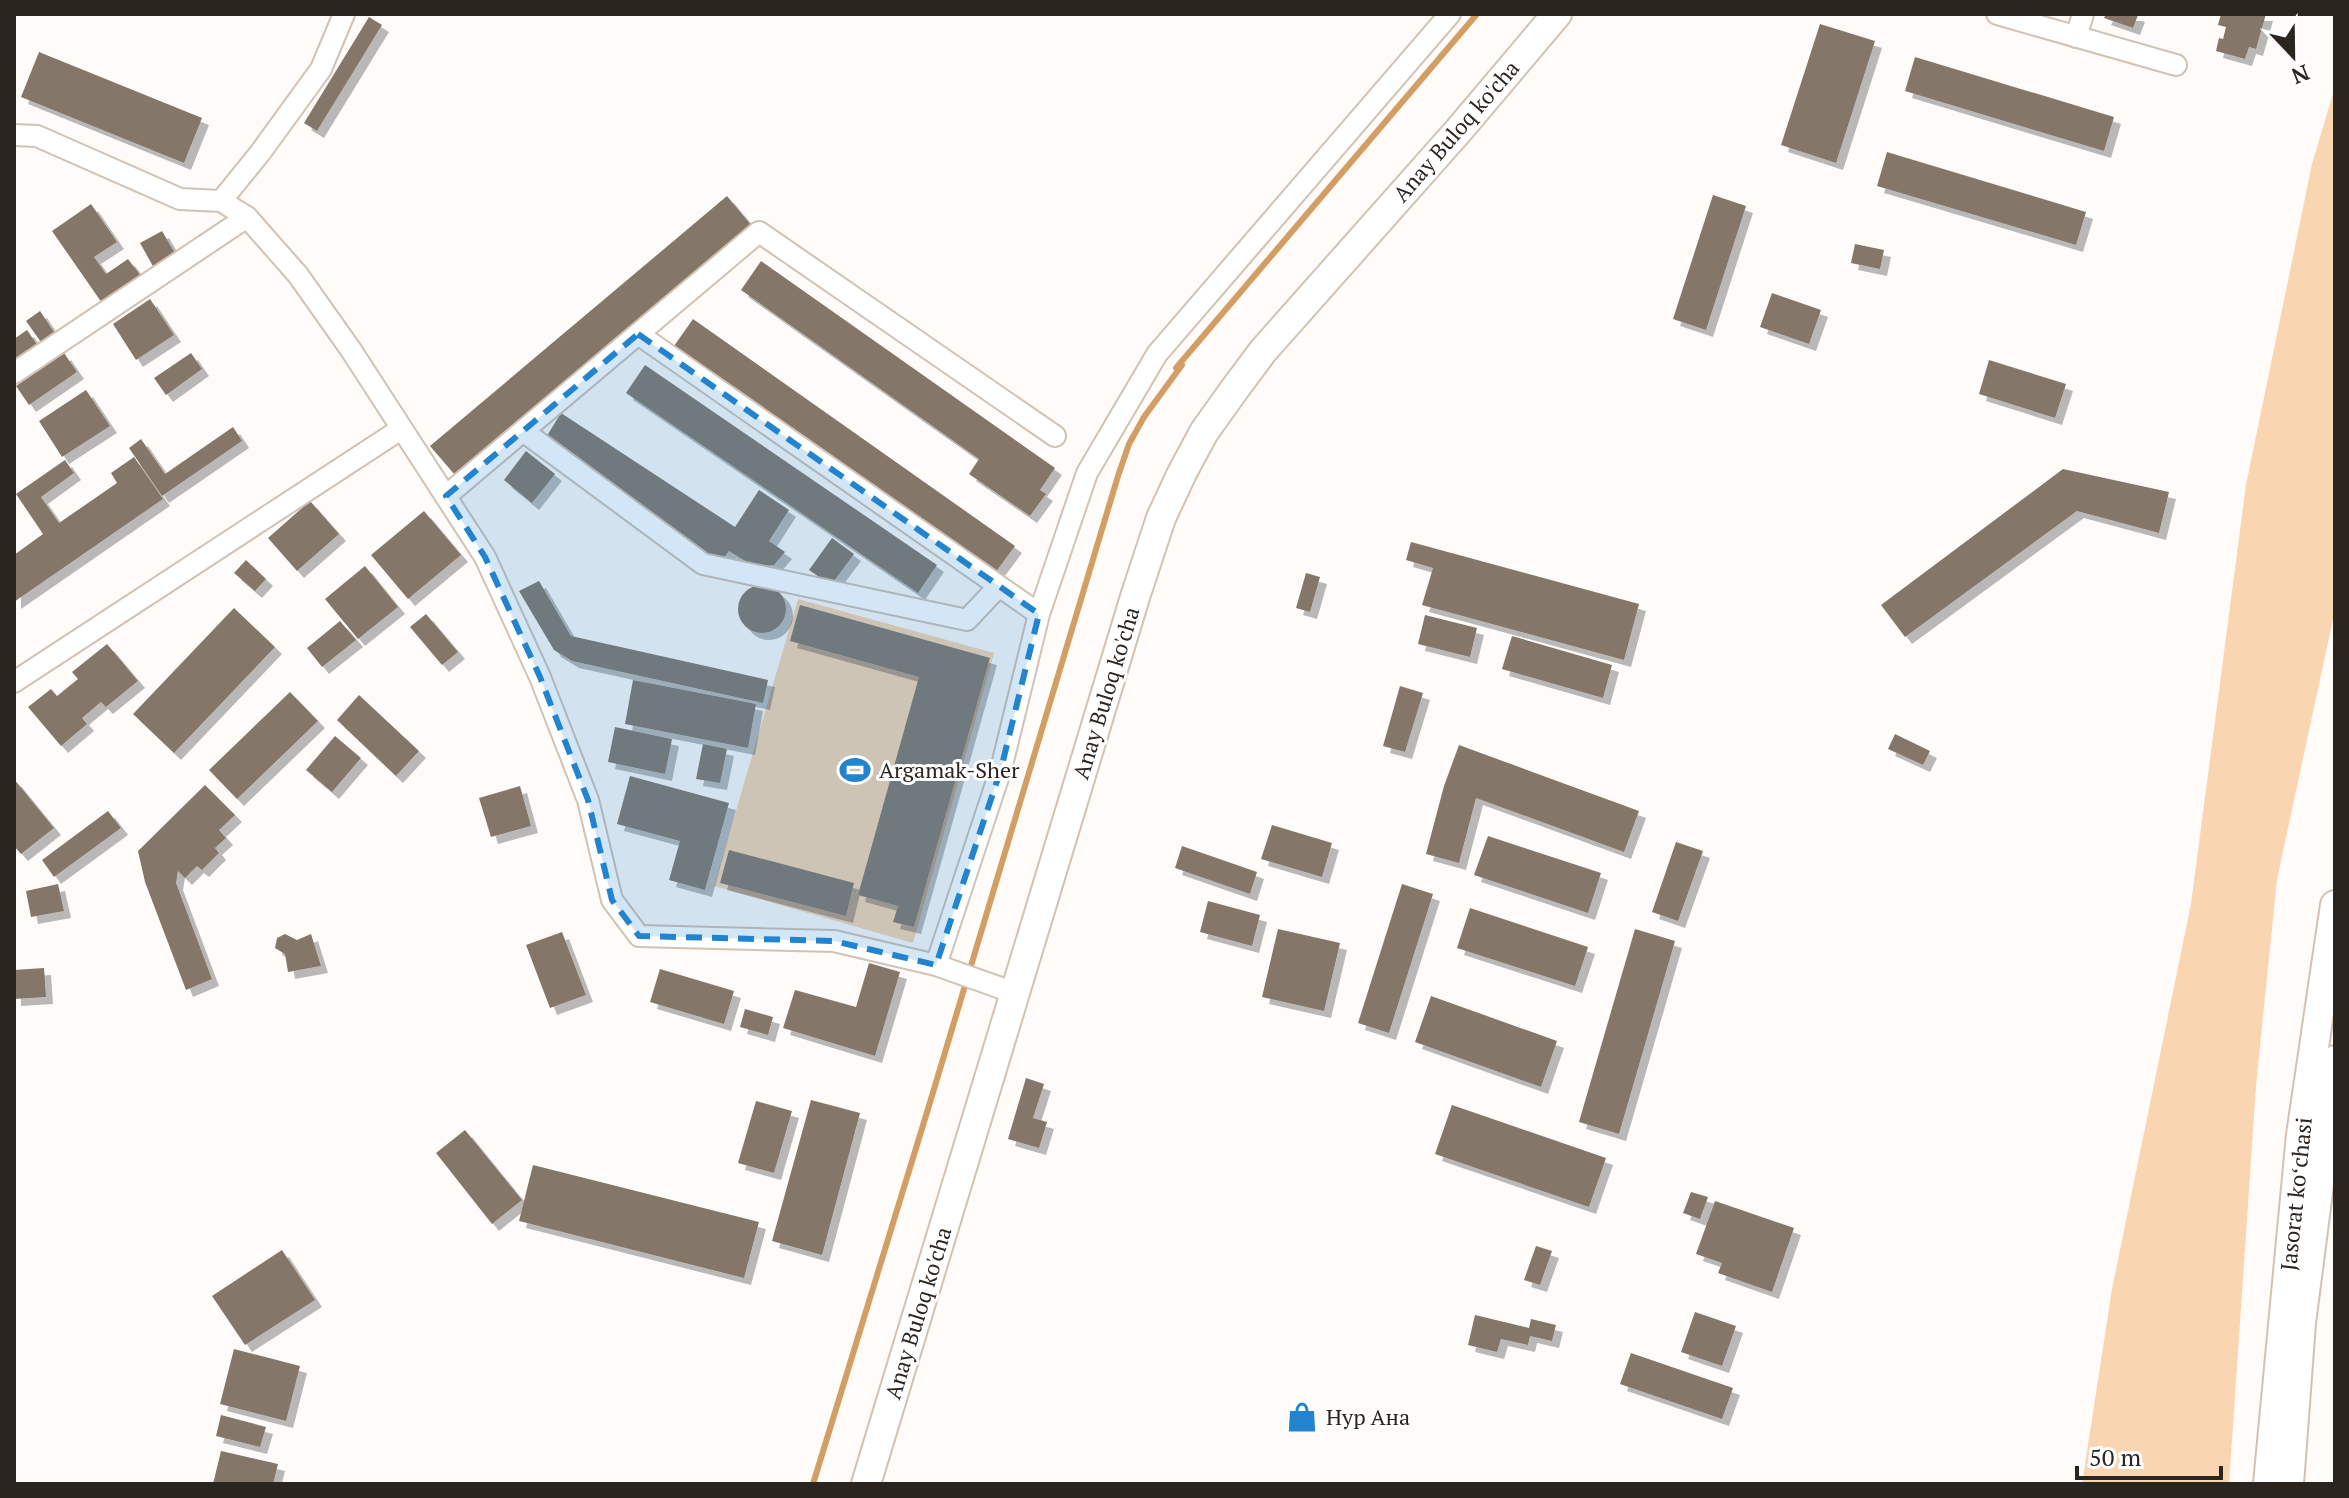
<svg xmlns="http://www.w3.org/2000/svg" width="2349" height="1498" viewBox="0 0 2349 1498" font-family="'PT Serif',serif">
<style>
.green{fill:#f9d5b1}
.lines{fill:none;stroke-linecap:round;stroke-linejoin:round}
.stream{stroke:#d39e64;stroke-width:6}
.building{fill:#847769;filter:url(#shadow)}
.street-casing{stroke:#d1c2b4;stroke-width:24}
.secondary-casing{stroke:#d1c2b4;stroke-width:32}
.street{stroke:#fff;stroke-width:20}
.secondary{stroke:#fff;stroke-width:28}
.marked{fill:#2283cf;fill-opacity:0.2;stroke:#2283cf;stroke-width:6;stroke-dasharray:16 10;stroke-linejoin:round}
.labels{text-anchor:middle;stroke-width:6;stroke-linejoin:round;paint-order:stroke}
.street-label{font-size:22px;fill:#2b2520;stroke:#fff}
.poi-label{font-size:22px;fill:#2b2520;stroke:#fff;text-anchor:start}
</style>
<defs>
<filter id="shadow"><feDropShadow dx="7" dy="7" stdDeviation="0" flood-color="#0004"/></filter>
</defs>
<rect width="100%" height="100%" fill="#fefbf8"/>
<path class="green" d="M 2335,87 L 2335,610 L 2277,879 L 2256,1086 L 2229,1484 L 2082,1484 L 2112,1289 L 2191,904 L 2246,485 L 2312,164 Z
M 798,599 L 994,653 L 913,943 L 714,886 Z"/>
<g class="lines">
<path class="stream" d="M 813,1484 L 928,1109 L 1118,476 L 1129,444 L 1144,417 L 1182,365 L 1176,368 L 1477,14"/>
</g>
<path class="building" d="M 2106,14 L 2135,14 L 2138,15 L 2133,28 L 2104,18 Z
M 2221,14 L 2266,14 L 2256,49 L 2249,47 L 2245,59 L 2216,51 L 2219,38 L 2223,39 L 2226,27 L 2218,25 Z
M 369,17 L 382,25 L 317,131 L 304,123 Z
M 1820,24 L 1875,41 L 1836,163 L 1781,145 Z
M 39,52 L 202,118 L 184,163 L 21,97 Z
M 1915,57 L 2114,117 L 2104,151 L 1905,91 Z
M 1887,152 L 2086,212 L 2076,245 L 1877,186 Z
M 1713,195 L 1746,206 L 1706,330 L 1673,319 Z
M 727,196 L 751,225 L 455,475 L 430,446 Z
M 91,204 L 117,242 L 94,257 L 106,274 L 128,259 L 141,276 L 102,303 L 52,231 Z
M 162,231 L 176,255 L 154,268 L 140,243 Z
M 1855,244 L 1884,250 L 1880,269 L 1851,263 Z
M 761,261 L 1055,468 L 1040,490 L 1046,494 L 1030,516 L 969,474 L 979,459 L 741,290 Z
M 1772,293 L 1821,310 L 1809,344 L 1760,327 Z
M 150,299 L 174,335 L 136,360 L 113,324 Z
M 40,311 L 56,335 L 43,345 L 26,321 Z
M 693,319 L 1015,546 L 995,573 L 674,346 Z
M 27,330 L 38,346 L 14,362 L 14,339 Z
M 64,353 L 77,372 L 29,405 L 16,386 Z
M 191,353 L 202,369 L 166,395 L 154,378 Z
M 1989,360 L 2066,384 L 2055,418 L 1979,394 Z
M 645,365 L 937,565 L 918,593 L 626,393 Z
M 86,390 L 110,426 L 62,457 L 39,421 Z
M 561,413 L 735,527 L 759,490 L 789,510 L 769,541 L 785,552 L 774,565 L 755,567 L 729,551 L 720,563 L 545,439 Z
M 233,427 L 242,441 L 162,496 L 129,448 L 141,439 L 165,474 Z
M 526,451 L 555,474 L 532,503 L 504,480 Z
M 134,457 L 163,499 L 14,602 L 14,555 L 43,534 L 16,494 L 65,460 L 74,473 L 41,497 L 59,523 L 117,483 L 111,473 Z
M 2063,469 L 2169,492 L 2159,533 L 2077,511 L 1905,637 L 1881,605 Z
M 310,501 L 339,534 L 297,571 L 268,538 Z
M 424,511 L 461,555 L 408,599 L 371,555 Z
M 832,538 L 854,554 L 831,585 L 809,570 Z
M 1411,542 L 1639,604 L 1624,660 L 1422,605 L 1433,568 L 1406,560 Z
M 246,560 L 266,579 L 255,591 L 234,573 Z
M 365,566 L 398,607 L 358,639 L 325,599 Z
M 1306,573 L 1320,577 L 1310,612 L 1296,608 Z
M 539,581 L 571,636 L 768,680 L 763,703 L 572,661 L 554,650 L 519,591 Z
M738 609a24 24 0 1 1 48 0a24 24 0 1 1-48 0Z
M 800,605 L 990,658 L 914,927 L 893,922 L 898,906 L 858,895 L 919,677 L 790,641 Z
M 234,608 L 275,647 L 174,753 L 133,714 Z
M 426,614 L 458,652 L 442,665 L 410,627 Z
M 1425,615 L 1477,628 L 1470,657 L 1418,644 Z
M 340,621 L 356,640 L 322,667 L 307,648 Z
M 1512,636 L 1612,665 L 1603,698 L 1502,669 Z
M 107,644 L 138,681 L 106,707 L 101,702 L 82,718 L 87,724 L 61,746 L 28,707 L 51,689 L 57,696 L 78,679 L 72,672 Z
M 633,680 L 756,704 L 748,748 L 625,724 Z
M 1400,686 L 1423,693 L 1405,752 L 1383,746 Z
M 290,692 L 318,721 L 237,799 L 209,770 Z
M 359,695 L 419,751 L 396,776 L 337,720 Z
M 615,727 L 672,739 L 665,774 L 608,762 Z
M 1895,734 L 1930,751 L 1923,765 L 1888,749 Z
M 335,736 L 361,758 L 332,792 L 306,770 Z
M 703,744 L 727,749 L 720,783 L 696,779 Z
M 1459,745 L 1639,811 L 1624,852 L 1476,798 L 1459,863 L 1426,854 L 1444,786 Z
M 630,776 L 729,803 L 705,890 L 669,880 L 680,841 L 617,824 Z
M 14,779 L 54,828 L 21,854 L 14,846 Z
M 205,785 L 235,815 L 219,830 L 226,838 L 215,848 L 219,853 L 202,870 L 197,866 L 185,878 L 178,871 L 176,883 L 212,979 L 186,990 L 145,882 L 138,851 Z
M 520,786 L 531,826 L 491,837 L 479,798 Z
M 108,811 L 121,828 L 54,877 L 42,860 Z
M 1272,825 L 1332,843 L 1322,877 L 1261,859 Z
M 1488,836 L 1601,873 L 1588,913 L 1474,875 Z
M 1676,842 L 1703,851 L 1678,921 L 1652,912 Z
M 1182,846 L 1257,872 L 1250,894 L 1175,868 Z
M 729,850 L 854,883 L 846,916 L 720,883 Z
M 58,884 L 64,911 L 31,917 L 26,891 Z
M 1402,884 L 1433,894 L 1389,1033 L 1358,1023 Z
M 1208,901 L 1260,915 L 1252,946 L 1200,932 Z
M 1470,908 L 1588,947 L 1575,986 L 1457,948 Z
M 1278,929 L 1340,943 L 1324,1011 L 1262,997 Z
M 1635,929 L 1675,941 L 1619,1134 L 1579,1122 Z
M 562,932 L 586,995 L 550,1008 L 526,945 Z
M 285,934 L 297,940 L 311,934 L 321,966 L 288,972 L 285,954 L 275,948 L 277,938 Z
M 869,963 L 900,972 L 875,1056 L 783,1028 L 795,990 L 856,1007 Z
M 44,968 L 46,997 L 14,999 L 14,970 Z
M 660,969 L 734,991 L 724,1024 L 650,1002 Z
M 1431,996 L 1557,1041 L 1541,1087 L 1415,1042 Z
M 745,1009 L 773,1017 L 768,1035 L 740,1027 Z
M 1026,1078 L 1044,1084 L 1033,1118 L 1047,1122 L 1039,1148 L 1008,1139 Z
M 811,1100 L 860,1113 L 822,1255 L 772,1241 Z
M 756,1101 L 792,1111 L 774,1173 L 738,1163 Z
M 1452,1105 L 1606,1158 L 1589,1207 L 1435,1154 Z
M 465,1130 L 522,1200 L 492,1224 L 436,1153 Z
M 533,1165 L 759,1222 L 744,1278 L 519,1221 Z
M 1691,1192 L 1708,1197 L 1700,1219 L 1683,1213 Z
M 1715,1201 L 1794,1228 L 1772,1292 L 1718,1273 L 1722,1263 L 1696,1254 Z
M 1536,1246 L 1552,1251 L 1540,1285 L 1524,1280 Z
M 282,1250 L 315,1300 L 245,1345 L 212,1296 Z
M 1695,1312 L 1736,1326 L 1722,1366 L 1681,1352 Z
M 1475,1315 L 1529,1328 L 1531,1319 L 1556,1325 L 1552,1341 L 1530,1336 L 1528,1345 L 1501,1339 L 1497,1352 L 1468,1345 Z
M 234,1349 L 300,1366 L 286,1421 L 220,1404 Z
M 1631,1353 L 1733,1388 L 1722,1419 L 1620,1384 Z
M 221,1415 L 266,1427 L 260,1447 L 216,1436 Z
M 221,1451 L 278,1464 L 273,1484 L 213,1484 Z"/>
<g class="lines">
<g class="street-casing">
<path id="street" d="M 344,14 L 321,69 L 260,153 L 221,201 L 247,217 L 298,275 L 351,350 L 485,557 L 540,677 L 588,800 L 612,900 L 639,936 L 834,941 L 936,965 L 1015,993
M 1997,14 L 2176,65
M 2076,37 L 2083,14
M 14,135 L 37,136 L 180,199 L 221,201
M 638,334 L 1039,614
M 14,373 L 247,217
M 523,431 L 703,564 L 967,620 L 999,586
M 446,496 L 759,232 L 1055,436
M 14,682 L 401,429
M 936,965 L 1001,769 L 1039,614 L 1087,473 L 1157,354 L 1450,14"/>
</g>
<g class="secondary-casing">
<path id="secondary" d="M 866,1484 L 1135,597 L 1161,518 L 1182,473 L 1204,432 L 1234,390 L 1263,351 L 1459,130 L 1557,14
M 2268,1484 L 2301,1135 L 2335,905
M 2289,1484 L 2301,1323 L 2335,1060"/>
</g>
<use href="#street" class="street"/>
<use href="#secondary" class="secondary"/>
</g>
<path class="marked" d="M 638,334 L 1039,614 L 1001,769 L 936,965 L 834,941 L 639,936 L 612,900 L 588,800 L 540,677 L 485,557 L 446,496 Z"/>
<defs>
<g id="stadium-bare" transform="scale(2.4)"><path d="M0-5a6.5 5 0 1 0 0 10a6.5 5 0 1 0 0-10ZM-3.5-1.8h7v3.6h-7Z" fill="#2283cf" stroke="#fff" stroke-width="2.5" paint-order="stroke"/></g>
<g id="shop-bare" transform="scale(2.4)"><path d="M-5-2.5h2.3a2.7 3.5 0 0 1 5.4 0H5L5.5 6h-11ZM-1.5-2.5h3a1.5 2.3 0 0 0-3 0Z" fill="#2283cf" stroke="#fff" stroke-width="2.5" paint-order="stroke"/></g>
</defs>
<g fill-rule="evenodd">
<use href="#stadium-bare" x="855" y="770"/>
<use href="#shop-bare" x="1302" y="1417"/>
</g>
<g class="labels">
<g class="street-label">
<text transform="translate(1456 131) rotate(-49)" y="8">Anay Buloq ko'cha</text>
<text transform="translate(1106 693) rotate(-73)" y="8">Anay Buloq ko'cha</text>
<text transform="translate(2296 1194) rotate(-84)" y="8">Jasorat koʻchasi</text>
<text transform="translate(918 1313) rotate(-73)" y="8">Anay Buloq ko'cha</text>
</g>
<g class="poi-label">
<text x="879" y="778">Argamak-Sher</text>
<text x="1326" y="1425">Нур Ана</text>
</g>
</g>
<rect width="2349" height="1498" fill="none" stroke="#2b2520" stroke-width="32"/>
<g transform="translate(2293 56) rotate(158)" stroke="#ffffff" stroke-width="6" paint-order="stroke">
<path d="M0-6L14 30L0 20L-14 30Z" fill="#2b2520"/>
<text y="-12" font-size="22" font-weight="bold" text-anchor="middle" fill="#2b2520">N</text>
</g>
<path d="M2077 1466v12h144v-12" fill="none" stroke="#2b2520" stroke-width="4"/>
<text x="2089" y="1466" font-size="24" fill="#2b2520" stroke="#ffffff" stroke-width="6" paint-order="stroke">50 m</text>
</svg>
